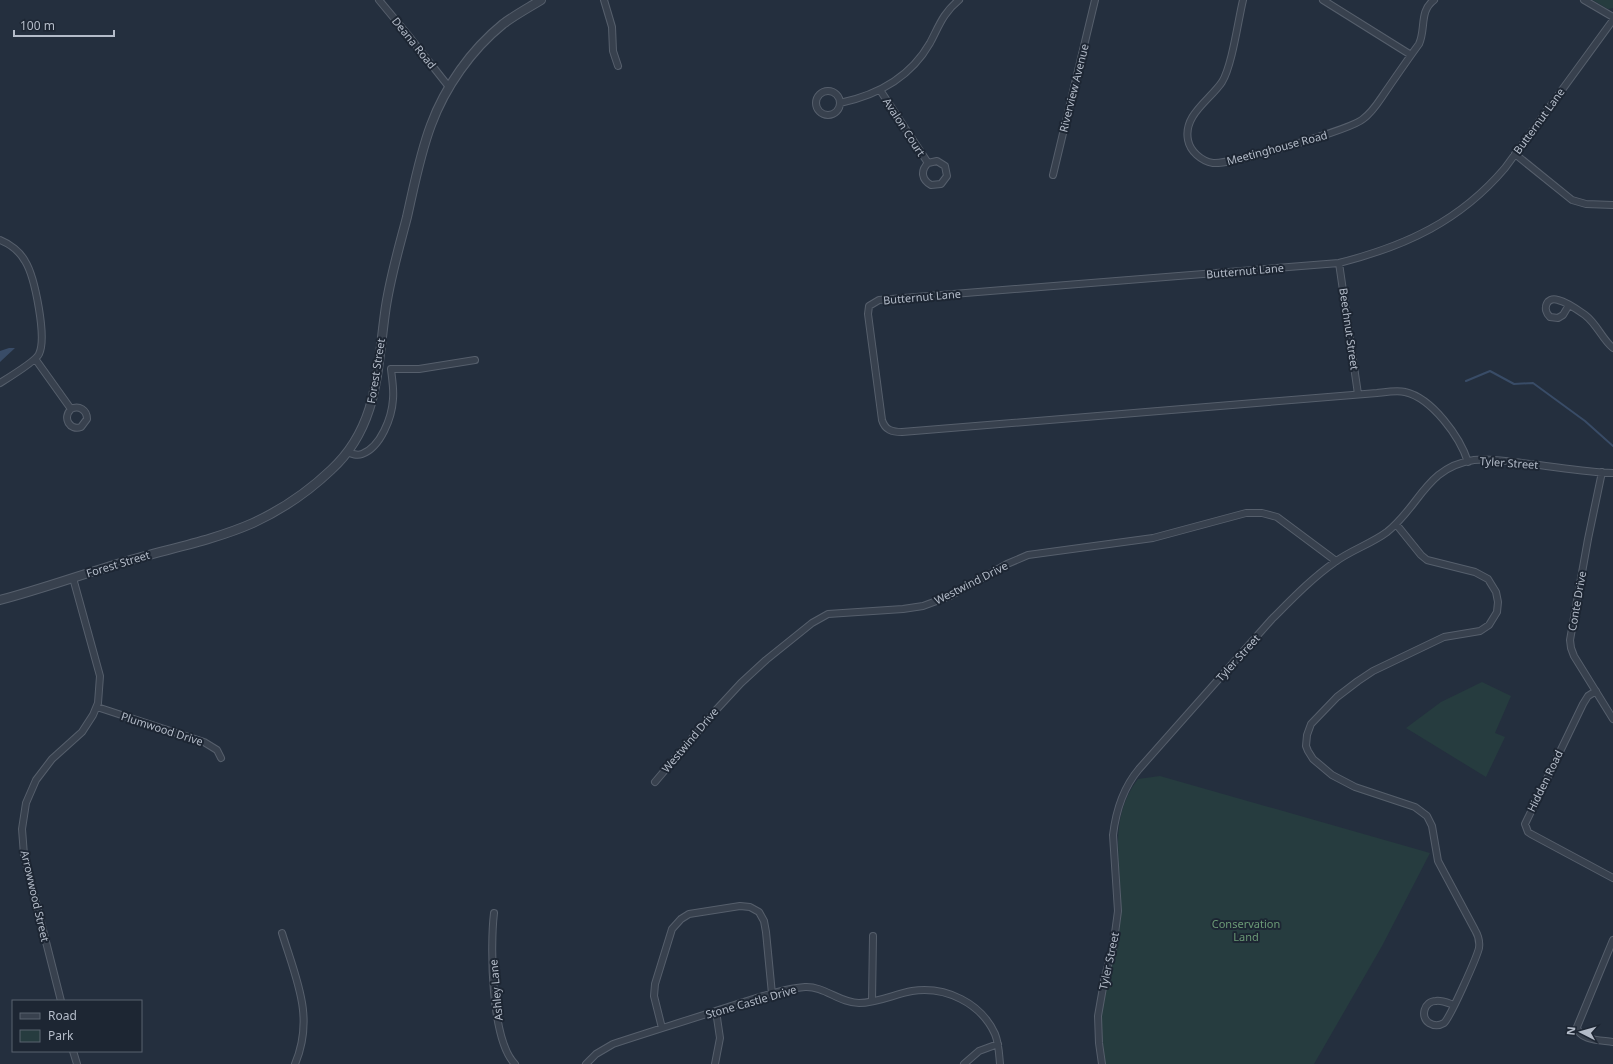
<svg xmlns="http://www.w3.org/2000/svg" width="1613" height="1064" viewBox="0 0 1613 1064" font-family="'Noto Sans',sans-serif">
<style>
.green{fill:#263c3f}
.water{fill:#394c67}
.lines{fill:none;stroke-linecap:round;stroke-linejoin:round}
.stream{stroke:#394c67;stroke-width:2}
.minor-casing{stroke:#565f6c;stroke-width:8}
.tertiary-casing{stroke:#565f6c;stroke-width:10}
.minor{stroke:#38414e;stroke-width:6}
.tertiary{stroke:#38414e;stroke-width:8}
.labels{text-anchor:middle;stroke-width:4;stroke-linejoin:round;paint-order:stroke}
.street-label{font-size:11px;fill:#b4bcc9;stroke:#1d2633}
.park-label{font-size:11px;fill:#6b9a76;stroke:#1d2633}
</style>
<rect width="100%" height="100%" fill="#242f3e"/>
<path class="green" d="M 1593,0 L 1613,0 L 1613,8 L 1608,9 Z
M 1482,682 L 1511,696 L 1495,733 L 1505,737 L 1486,777 L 1406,728 L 1441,702 Z
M 1160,776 L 1430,853 L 1382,946 L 1314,1064 L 1105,1064 C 1102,1039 1100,1013 1105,988 C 1110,966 1118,946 1120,923 C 1125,873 1104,824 1138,779 Z"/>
<path class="water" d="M 9,348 L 15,348 L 0,362 L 0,351 Z"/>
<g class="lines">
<path class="stream" d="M 1466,381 L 1490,371 L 1514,384 L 1533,383 L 1585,421 L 1613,446"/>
<g class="minor-casing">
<path id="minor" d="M 379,0 L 408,35 L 449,87
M 604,0 L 612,27 L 613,51 L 618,66
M 1243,0 C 1238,21 1232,66 1222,82 C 1210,100 1183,115 1188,140 C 1190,151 1201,161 1213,163 C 1229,165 1350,130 1363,119 C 1373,112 1379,101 1386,91 C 1397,75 1408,59 1419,44 C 1426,29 1419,11 1434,0
M 1323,0 L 1411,55
M 1584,0 L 1613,17
M 880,90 L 928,163 C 920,171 922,180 931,185 L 941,184 L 947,176 L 945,166 L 937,161 L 928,163
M816 103a12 12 0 1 1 24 0a12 12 0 1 1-24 0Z
M 840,103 C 878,95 910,78 930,43 C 939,26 943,13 959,0
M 1515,154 L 1572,200 L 1586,204 L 1613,205
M 1053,175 L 1095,0
M 0,240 C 10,244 20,252 25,261 C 35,277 47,338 39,354 C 36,361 8,378 0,383
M 1339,263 L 1358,394
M 1569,305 L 1563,315 L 1558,318 L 1550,317 C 1542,310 1546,296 1558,300 C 1567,302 1578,310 1585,315 C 1597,324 1602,339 1613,348
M 36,360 L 71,409 C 62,418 70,431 81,427 L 87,419 C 87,410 79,405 71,409
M 347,452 C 352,454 357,456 362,454 C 381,447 392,417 393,399 C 394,389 392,379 391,369 L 419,369 L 475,360
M 1468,462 C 1460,437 1432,398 1405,392 C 1397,390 1386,392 1377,393 L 902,432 C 892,432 885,430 882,420 L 868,314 L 869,306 L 879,300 L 1339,263 C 1406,246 1460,221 1505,168 L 1613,20
M 1602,472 L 1588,539 L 1570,640 L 1571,648 L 1574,656 L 1613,719
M 1396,524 L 1421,555 L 1427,560 L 1475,572 L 1488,579 L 1496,592 L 1498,602 L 1497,612 L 1489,625 L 1480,631 L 1444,637 L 1373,671 L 1358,681 L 1337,697 L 1311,724 L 1307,735 L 1306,746 L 1308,751 L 1313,759 L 1332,775 L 1355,787 L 1415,807 L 1427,816 L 1432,826 L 1438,861 L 1475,930 C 1478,935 1480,941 1479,948 C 1477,957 1450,1018 1444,1023 C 1439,1026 1434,1026 1429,1023 C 1420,1017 1424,1001 1436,1001 C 1441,1000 1448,1003 1454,1005
M 1596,691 L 1588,696 L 1583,704 L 1525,824 L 1528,832 L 1531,834 L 1613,878
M 97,707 L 204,742 L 217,750 L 221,758
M 655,782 L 716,710 L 741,683 L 766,660 L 812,623 L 828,614 L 903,609 L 923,606 L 950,596 L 1007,564 L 1028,555 L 1153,538 L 1246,513 L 1262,513 L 1277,517 L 1336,561
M 494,913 C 490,946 491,1040 515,1064
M 282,933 C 296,979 315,1017 295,1064
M 1613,940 L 1577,1027 C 1579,1041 1602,1040 1613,1042
M 61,1001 L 24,855 L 22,829 L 26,803 L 36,780 L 52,759 L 82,732 L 93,715 L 98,703 L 100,676 L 73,578
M 872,1001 L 873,936
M 662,1028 L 654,996 L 655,984 L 672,929 L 681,919 L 689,914 L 740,906 L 750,907 L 759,912 L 764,921 L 766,932 L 772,994
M 73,1051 L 77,1064
M 586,1064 L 596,1054 L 613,1044 C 652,1031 692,1019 731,1006 C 755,999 780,989 805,987 C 824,986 840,1003 859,1003 C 877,1003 895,994 912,991 C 946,986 981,1003 995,1034 C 999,1044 999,1054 1000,1064
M 715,1064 L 720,1038 L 716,1011
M 964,1064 L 979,1051 L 998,1044
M 1102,1064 L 1099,1043 L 1098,1016 L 1105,976 L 1113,948 L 1118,911 L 1113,835 C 1116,810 1123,788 1139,769 L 1272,619 C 1292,599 1312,578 1335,562 C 1351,550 1371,544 1387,532 C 1420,506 1426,467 1474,460 C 1490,458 1506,461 1522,463 C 1552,466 1583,472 1613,473"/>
</g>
<g class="tertiary-casing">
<path id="tertiary" d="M 0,600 C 42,589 83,574 124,562 C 167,549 212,541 253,523 C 281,510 309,491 331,470 C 378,427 377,371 385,313 C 389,281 399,248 407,217 C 414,186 420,154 431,125 C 445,87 471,50 503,24 C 515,15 528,8 541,0"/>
</g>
<use href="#minor" class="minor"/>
<use href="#tertiary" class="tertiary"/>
</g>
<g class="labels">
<g class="street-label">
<text transform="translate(414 43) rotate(51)" y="4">Deana Road</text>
<text transform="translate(1074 88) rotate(-76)" y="4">Riverview Avenue</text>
<text transform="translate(1539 121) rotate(-54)" y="4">Butternut Lane</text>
<text transform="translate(904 127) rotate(57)" y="4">Avalon Court</text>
<text transform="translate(1277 148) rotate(-15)" y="4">Meetinghouse Road</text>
<text transform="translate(1245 271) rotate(-5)" y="4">Butternut Lane</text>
<text transform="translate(922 297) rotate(-5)" y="4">Butternut Lane</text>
<text transform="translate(1349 329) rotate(82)" y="4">Beechnut Street</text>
<text transform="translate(376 371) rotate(-81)" y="4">Forest Street</text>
<text transform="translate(1509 463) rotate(4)" y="4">Tyler Street</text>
<text transform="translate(118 564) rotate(-17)" y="4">Forest Street</text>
<text transform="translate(971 583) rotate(-27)" y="4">Westwind Drive</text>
<text transform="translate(1577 601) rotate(-80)" y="4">Conte Drive</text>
<text transform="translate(1238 658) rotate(-48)" y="4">Tyler Street</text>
<text transform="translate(162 729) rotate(18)" y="4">Plumwood Drive</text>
<text transform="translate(690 740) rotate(-50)" y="4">Westwind Drive</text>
<text transform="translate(1545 781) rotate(-64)" y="4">Hidden Road</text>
<text transform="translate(35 896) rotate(77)" y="4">Arrowwood Street</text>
<text transform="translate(1109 961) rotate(-78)" y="4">Tyler Street</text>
<text transform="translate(496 990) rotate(-95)" y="4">Ashley Lane</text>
<text transform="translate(751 1002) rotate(-16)" y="4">Stone Castle Drive</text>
</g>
<g class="park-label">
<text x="1246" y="928">Conservation<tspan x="1246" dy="13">Land</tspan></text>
</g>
</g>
<rect x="12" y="1000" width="130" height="52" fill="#1d2633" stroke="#59626f"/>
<rect x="20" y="1013" width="20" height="6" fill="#38414e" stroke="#59626f"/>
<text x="48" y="1020" font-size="12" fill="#b4bcc9">Road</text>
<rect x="20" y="1030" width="20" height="12" fill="#263c3f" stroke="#59626f"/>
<text x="48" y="1040" font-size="12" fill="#b4bcc9">Park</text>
<g transform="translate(1581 1032) rotate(276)" stroke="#1d2633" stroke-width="3" paint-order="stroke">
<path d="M0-3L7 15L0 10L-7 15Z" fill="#b4bcc9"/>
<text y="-6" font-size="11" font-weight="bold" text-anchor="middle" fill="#b4bcc9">N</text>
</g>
<path d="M14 30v6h100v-6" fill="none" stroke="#b4bcc9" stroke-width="2"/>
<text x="20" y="30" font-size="12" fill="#b4bcc9" stroke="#1d2633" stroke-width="3" paint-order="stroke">100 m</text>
</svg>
